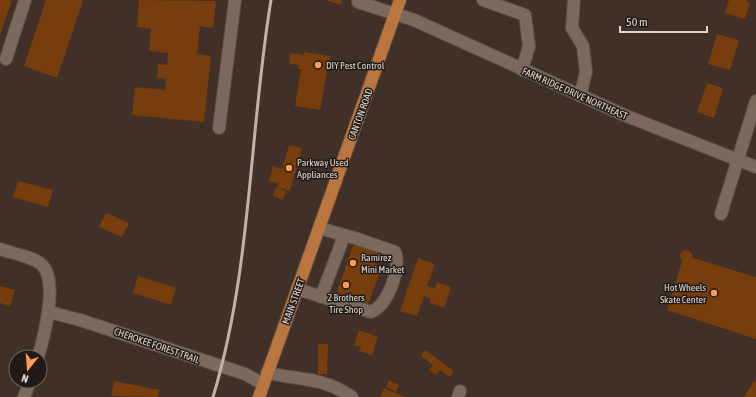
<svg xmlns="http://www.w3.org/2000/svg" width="756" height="397" viewBox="0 0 756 397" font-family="'Asap Condensed',sans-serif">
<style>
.building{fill:#773d0c}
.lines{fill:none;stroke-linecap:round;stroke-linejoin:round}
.minor-casing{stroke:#5a4d45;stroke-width:14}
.major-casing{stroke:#5a4d45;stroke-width:14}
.minor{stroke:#7b695e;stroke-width:12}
.major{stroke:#bb763f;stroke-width:12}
.rail{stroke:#beb2ac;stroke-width:3}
.poi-dot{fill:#fd9c57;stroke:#211a16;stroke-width:1.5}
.labels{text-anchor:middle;stroke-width:3;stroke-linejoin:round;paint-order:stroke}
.poi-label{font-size:10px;fill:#e1d7d1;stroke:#211a16;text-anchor:start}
.street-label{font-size:10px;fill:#e1d7d1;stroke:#211a16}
</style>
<rect width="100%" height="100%" fill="#403027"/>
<path class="building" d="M 0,0 L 12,0 L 0,35 Z
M 46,0 L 83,0 L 57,78 L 24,66 Z
M 139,0 L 216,1 L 213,28 L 200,26 L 197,54 L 211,56 L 204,122 L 132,115 L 135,87 L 165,90 L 166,79 L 157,78 L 158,64 L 167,65 L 168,53 L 149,51 L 151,29 L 137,27 Z
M 326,0 L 342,0 L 341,5 Z
M 729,0 L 748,0 L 747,2 L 750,3 L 745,19 L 725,13 Z
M 717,34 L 739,40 L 730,70 L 708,64 Z
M 304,52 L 330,56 L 320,110 L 295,106 L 301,69 L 298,69 L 299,65 L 289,64 L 290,53 L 304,55 Z
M 707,83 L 723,88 L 714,118 L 697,112 Z
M 289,145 L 302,148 L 290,191 L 277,187 Z
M 273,166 L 282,169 L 278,183 L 269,181 Z
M 18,181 L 53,190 L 48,207 L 13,197 Z
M 276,187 L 286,191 L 283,200 L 273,196 Z
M 106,213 L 129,223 L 122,237 L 99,227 Z
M 354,243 L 378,252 L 374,263 L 382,266 L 367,308 L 335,297 Z
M 685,250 L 691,252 L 693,258 L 756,277 L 756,339 L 667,310 L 682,261 L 680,257 L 681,252 Z
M 418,258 L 435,264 L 427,286 L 435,288 L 437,282 L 451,287 L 444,308 L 430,303 L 431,299 L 424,296 L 417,316 L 400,311 Z
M 138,276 L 176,288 L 171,305 L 133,293 Z
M 0,286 L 15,290 L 10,306 L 0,303 Z
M 359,330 L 378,337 L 372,355 L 359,351 L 361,347 L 354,345 Z
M 318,344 L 328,344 L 327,374 L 318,374 Z
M 425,350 L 454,371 L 450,377 L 440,370 L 436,375 L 429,370 L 433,365 L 421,356 Z
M 389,380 L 399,385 L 396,392 L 386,387 Z
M 114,381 L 159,390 L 158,397 L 111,396 Z
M 754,381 L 756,382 L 756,397 L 744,397 Z
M 384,388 L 405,397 L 380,397 Z"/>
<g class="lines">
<g class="minor-casing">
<path id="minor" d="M 359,0 L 358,2 L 414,20 L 624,115 L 756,167
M 483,0 L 525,15 L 529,46 L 522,70
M 574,0 L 572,28 L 583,46 L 586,72 L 580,96
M 6,59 L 25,0
M 219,128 L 235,0
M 721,214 L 756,101
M 0,249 C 11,253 36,257 43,266 C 58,283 44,337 38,357
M 297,289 L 371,312 C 388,305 401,269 395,252 L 358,239 L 319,228
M 321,297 L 341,244 L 342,235
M 49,312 L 80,320 L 245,374 L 263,384
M 267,373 C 300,380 323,377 352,397
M 24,397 L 30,381
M 458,397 L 460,391"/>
</g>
<g class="major-casing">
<path id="major" d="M 259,397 L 400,0"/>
</g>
<use href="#minor" class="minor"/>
<use href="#major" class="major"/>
<path class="rail" d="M 213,397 C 252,268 249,132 271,0"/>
</g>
<g class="poi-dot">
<circle cx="318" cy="65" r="4"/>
<circle cx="289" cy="168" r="4"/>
<circle cx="353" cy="263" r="4"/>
<circle cx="346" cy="285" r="4"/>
<circle cx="714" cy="293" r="4"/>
</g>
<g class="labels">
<g class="poi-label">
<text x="326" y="69">DIY Pest Control</text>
<text x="297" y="166">Parkway Used<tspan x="297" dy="12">Appliances</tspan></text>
<text x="361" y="261">Ramírez<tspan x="361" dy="12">Mini Market</tspan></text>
<text x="706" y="291" text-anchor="end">Hot Wheels<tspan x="706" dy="12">Skate Center</tspan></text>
<text x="346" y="301" text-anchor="middle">2 Brothers<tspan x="346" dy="12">Tire Shop</tspan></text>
</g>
<g class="street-label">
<text transform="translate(575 93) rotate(24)" y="4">FARM RIDGE DRIVE NORTHEAST</text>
<text transform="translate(360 114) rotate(-70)" y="4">CANTON ROAD</text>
<text transform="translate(293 301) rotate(-70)" y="4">MAIN STREET</text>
<text transform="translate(157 345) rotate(19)" y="4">CHEROKEE FOREST TRAIL</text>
</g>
</g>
<g transform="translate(28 369) rotate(197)"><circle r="19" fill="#211a16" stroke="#6e6661"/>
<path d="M0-3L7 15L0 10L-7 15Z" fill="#fd9c57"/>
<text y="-6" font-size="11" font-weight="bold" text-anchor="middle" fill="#e1d7d1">N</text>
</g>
<path d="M620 26v6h87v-6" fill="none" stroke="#e1d7d1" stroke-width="2"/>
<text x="626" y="26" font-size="12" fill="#e1d7d1" stroke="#211a16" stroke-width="3" paint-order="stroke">50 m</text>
</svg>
